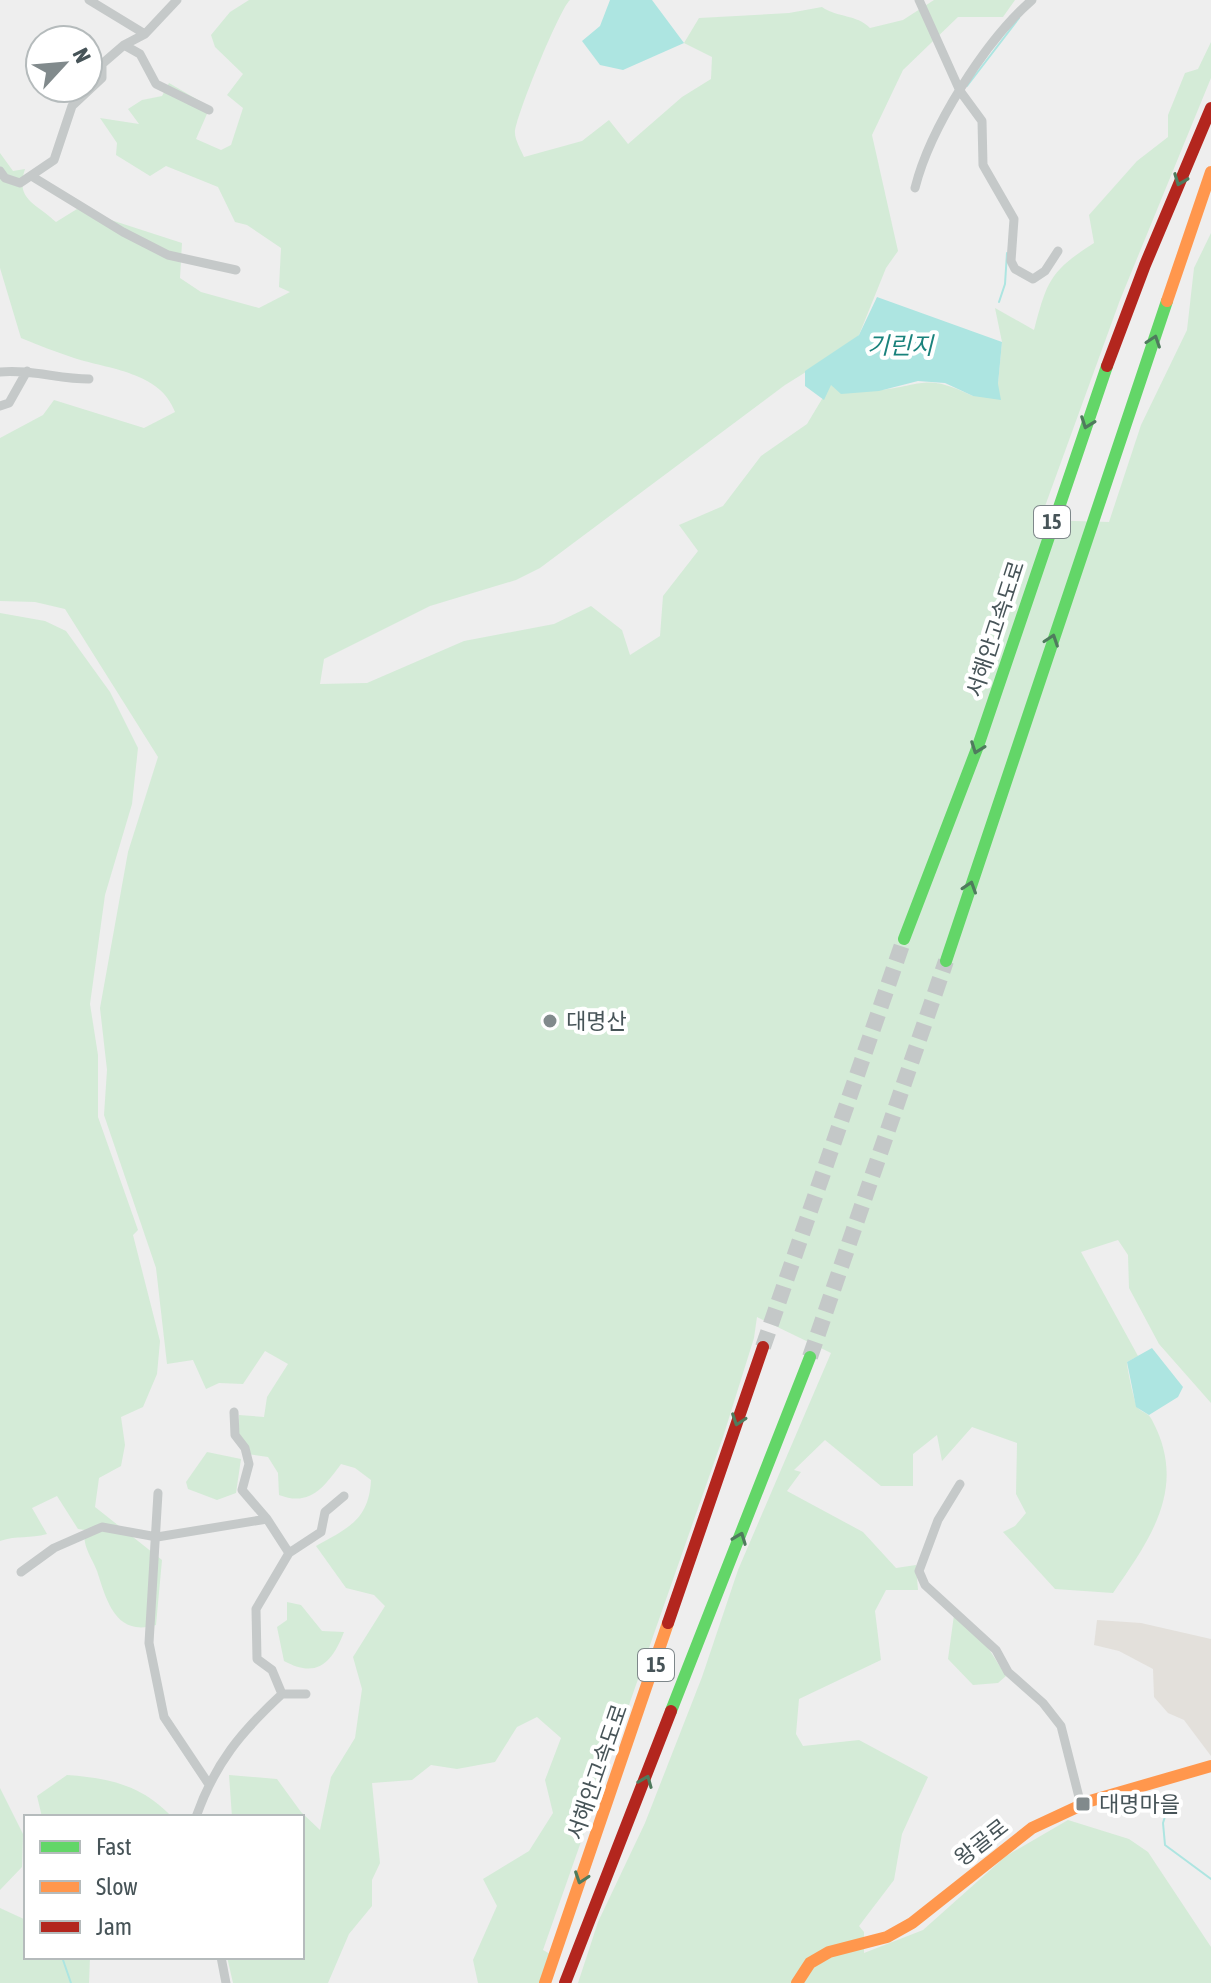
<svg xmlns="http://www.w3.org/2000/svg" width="1211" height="1983" viewBox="0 0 1211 1983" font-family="'Asap Condensed','Noto Sans KR',sans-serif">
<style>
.commercial{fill:#e3e0db}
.green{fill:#d4ebd7}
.water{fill:#ade5e1}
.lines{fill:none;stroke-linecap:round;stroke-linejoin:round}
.stream{stroke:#ade5e1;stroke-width:2}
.highway-tunnel{stroke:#c4c8c8;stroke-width:16;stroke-dasharray:16 8;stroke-linecap:butt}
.street{stroke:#c5c9c9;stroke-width:9}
.fast{stroke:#63d668;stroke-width:12}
.slow{stroke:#ff974d;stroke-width:12}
.jam{stroke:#b3261e;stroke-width:12}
.oneway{stroke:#4f7b5d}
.poi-dot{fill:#818a8c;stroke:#fff;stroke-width:3}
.labels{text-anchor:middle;stroke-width:8;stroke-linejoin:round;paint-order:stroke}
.shield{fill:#fff;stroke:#7e878a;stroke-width:2}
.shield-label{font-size:20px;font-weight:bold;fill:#475458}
.street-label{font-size:22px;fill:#475458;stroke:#fff}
.poi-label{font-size:22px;fill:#475458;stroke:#fff;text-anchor:start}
.water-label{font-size:24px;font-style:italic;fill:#1a827c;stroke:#fff}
</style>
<rect width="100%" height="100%" fill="#eee"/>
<path class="commercial" d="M 1097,1620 L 1141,1623 L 1211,1639 L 1211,1756 L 1184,1720 L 1168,1713 L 1154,1697 L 1153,1669 L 1119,1651 L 1094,1645 Z"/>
<path class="green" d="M 249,0 L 570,0 C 560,8 514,120 515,133 C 515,140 521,150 524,157 L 582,141 L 609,120 L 628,144 L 682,97 L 711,79 L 712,57 L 684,43 L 699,18 L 789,13 L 822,7 C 838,18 856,14 870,28 L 903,20 L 934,0 L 1015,0 L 1003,17 L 958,17 L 903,70 L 872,135 L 898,251 L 886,268 L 859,335 L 846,347 L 785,385 L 540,568 L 516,580 L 430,606 L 324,659 L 320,684 L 367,683 L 464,641 L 554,624 L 591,606 L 622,630 L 630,655 L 660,636 L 663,596 L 698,551 L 679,525 L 723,506 L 761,456 L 807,424 L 831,384 C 847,386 866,392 881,390 C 927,384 926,374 973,396 L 998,384 L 1002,342 L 995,308 L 1034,330 C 1047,281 1050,271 1094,243 L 1089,215 L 1137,161 L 1168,137 L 1168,115 L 1185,73 L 1198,69 L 1211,42 L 1211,78 L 1120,300 L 1040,520 L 1109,522 L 1141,425 L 1187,330 L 1194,268 L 1211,233 L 1211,1403 L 1159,1344 L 1129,1288 L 1128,1255 L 1118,1240 L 1081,1252 L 1138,1356 L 1127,1362 C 1127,1369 1135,1406 1138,1408 C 1144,1414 1148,1412 1152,1420 C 1188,1487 1151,1538 1113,1593 L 1055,1589 L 1003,1532 L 1015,1526 L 1026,1513 L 1016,1494 L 1017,1443 L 972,1427 L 942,1461 L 937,1435 L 913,1454 L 913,1486 L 881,1486 L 825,1440 L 794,1470 L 801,1472 L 787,1491 L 863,1532 L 896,1568 L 916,1565 L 918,1590 L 886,1590 L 875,1611 L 881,1660 L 799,1699 L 796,1734 L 803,1746 L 859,1740 L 928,1777 L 902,1834 L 894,1880 L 859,1926 L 864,1932 L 864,1953 L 923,1930 L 1006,1856 L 1068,1820 L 1129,1839 L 1148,1852 L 1211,1947 L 1211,1983 L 578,1983 L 598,1922 L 645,1823 L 702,1677 L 738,1570 L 831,1353 L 757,1317 L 754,1338 L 723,1437 L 543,1950 L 552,1955 L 542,1983 L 478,1983 L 473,1960 L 497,1906 L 483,1879 L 529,1851 L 553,1813 L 545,1780 L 561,1738 L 537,1717 L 517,1727 L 495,1762 L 457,1769 L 431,1765 L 412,1780 L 372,1783 L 380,1863 L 372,1880 L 372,1906 L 349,1934 L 328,1983 L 233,1983 L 227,1957 L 302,1957 L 302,1817 L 232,1817 L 229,1775 L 277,1779 L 301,1812 L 320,1830 L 331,1777 L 355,1738 L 362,1689 L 353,1657 L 385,1606 L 374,1595 L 346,1588 L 316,1546 C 348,1528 369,1520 371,1480 L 355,1468 L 341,1464 C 324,1487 310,1507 279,1495 L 278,1473 L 268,1457 L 248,1454 L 239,1435 L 239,1415 L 264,1417 L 267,1397 L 288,1364 L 265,1351 L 243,1384 L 219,1383 L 206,1389 L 193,1360 L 167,1364 L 156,1268 L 104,1115 L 107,1070 L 100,1008 L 128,852 L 158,757 L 65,609 L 35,602 L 0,601 L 0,438 L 43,415 L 54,400 L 144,428 L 175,412 C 161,372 108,369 74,358 C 56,352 38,345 21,338 L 0,268 L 0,153 L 13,171 L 25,169 C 15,200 35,202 56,222 L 77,209 L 182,243 L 180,278 L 201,292 L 259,308 L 290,292 L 279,287 L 281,248 L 247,225 L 235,222 L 218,187 L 166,166 L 150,176 L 116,155 L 117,143 L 100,118 L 139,124 L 128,109 L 142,100 L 162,96 L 169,83 L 210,107 L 196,139 L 221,150 L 231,145 L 243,108 L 227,95 L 243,74 L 215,47 L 211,35 L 230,12 Z
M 0,613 L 45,621 L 66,631 L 110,692 L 138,748 L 132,804 L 105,895 L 90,1004 L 98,1055 L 98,1117 L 138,1230 L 133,1235 L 160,1341 L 157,1374 L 143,1407 L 121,1417 L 125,1445 L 121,1466 L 99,1478 L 95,1507 L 162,1560 L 156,1625 C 116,1637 107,1602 97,1571 C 91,1556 82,1546 85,1530 L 78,1529 L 57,1496 L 32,1508 L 47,1534 C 30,1539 17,1535 0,1541 Z
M 207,1452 L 241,1459 L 236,1493 L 217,1500 L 188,1489 L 186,1482 Z
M 287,1602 L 301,1605 L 322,1631 L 344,1632 C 332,1663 317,1679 284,1661 L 277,1627 L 287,1620 Z
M 954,1615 L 987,1646 L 1006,1676 L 998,1683 L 973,1685 L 948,1659 Z
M 67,1775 C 109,1778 142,1785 172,1817 L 42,1817 L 37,1796 Z
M 0,1788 L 23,1834 L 22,1867 L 0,1890 Z
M 0,1908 L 26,1920 L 26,1957 L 90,1957 L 89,1983 L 0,1983 Z"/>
<path class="water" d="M 610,0 L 652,0 L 684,43 L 623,70 L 600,65 L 582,41 L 600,26 Z
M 877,297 L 1002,342 L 998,384 L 1001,400 L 973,396 L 945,383 L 918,381 L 879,391 L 841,394 L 831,385 L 824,400 L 805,386 L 805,371 L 859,335 Z
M 1152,1348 L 1183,1387 L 1178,1397 L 1149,1415 L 1136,1407 L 1127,1362 Z"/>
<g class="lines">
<path class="stream" d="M 967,86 L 1019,18
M 999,302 L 1005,284 L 1007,253
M 1171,1797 L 1163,1823 L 1165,1845 L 1211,1879
M 62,1957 L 71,1983"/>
<path class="highway-tunnel" d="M 763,1347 L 904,939
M 810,1357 L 946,961"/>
<path class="street" d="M 89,0 L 145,34
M 919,0 L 960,91 L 982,121 L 983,165 L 1014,219 L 1011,261 L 1015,269 L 1033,279 L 1045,271 L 1058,251
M 124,45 L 140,54 L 156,84 L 209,110
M 0,171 L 5,178 L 20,183 L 54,160 L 72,106 L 102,78 L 102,64 L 124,45 L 145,34 L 177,0
M 33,177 L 123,232 L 168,255 L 236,270
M 915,188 C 930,128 985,41 1032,0
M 0,372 C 30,369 59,379 89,379
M 0,406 L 9,403 L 27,371
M 234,1412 L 235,1435 L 245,1448 L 249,1464 L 242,1490 L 267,1519
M 960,1484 L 938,1520 L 919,1571 L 925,1585 L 996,1650 L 1008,1672 L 1043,1703 L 1061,1726 L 1081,1805
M 158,1493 L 149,1643 L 164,1717 L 208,1783
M 289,1553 L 321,1532 L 325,1512 L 344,1496
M 21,1572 L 54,1548 L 102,1527 L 157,1537 L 267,1519 L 289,1553 L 256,1609 L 257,1659 L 272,1670 L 282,1694 C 241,1732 215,1763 196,1817
M 282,1694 L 306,1694
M 221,1957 L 226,1983"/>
<path class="fast" d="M 904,939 L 978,746 L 1107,366
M 946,961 L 1167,301
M 671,1711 L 810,1357"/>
<path class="slow" d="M 1167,301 L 1211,172
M 545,1983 L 668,1623
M 797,1983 L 810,1963 L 829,1952 L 887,1937 L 912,1923 L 1032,1828 L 1090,1801 L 1211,1766"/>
<path class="jam" d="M 1107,366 L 1145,265 L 1211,108
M 668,1623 L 763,1347
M 565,1983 L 671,1711"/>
</g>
<defs><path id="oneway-chevron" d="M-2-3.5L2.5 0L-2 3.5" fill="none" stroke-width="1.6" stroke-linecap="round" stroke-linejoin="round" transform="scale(2)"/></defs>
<g class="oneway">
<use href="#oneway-chevron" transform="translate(1180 180) rotate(111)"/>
<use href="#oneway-chevron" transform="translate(1154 341) rotate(-71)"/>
<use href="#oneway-chevron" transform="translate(1087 423) rotate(110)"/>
<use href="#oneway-chevron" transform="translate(1052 640) rotate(-71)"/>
<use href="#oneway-chevron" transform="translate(977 748) rotate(110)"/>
<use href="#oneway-chevron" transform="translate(970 887) rotate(-72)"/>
<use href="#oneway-chevron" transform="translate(738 1420) rotate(109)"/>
<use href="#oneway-chevron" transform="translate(740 1538) rotate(-69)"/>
<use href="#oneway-chevron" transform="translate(646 1781) rotate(-68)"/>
<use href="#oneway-chevron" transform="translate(581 1878) rotate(109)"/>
</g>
<g class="poi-dot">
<circle cx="550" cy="1021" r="8"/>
<rect x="1075" y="1796" width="16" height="16" rx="4"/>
</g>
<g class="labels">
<g class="shield">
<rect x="1034" y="506" width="36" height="32" rx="6"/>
<rect x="638" y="1649" width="36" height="32" rx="6"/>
</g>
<g class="shield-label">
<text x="1052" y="529">15</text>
<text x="656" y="1672">15</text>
</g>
<g class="street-label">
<text transform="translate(995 629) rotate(-72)" y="8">서해안고속도로</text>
<text transform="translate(597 1772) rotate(-71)" y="8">서해안고속도로</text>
<text transform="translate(981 1842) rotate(-38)" y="8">왕골로</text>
</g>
<g class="poi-label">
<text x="566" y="1029">대명산</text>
<text x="1099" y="1812">대명마을</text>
</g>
<g class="water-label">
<text x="900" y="354">기린지</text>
</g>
</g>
<rect x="24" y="1815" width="280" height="144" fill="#ffffff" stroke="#b5bbbc" stroke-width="2"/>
<rect x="40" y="1841" width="40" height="12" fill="#63d668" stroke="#b5bbbc" stroke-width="2"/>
<text x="96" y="1855" font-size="24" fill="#475458">Fast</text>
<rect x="40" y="1881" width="40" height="12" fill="#ff974d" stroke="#b5bbbc" stroke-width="2"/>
<text x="96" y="1895" font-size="24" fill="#475458">Slow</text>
<rect x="40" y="1921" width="40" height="12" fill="#b3261e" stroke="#b5bbbc" stroke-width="2"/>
<text x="96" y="1935" font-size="24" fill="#475458">Jam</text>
<g transform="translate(64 64) rotate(64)"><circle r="38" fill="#ffffff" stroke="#b5bbbc" stroke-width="2"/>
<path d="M0-6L14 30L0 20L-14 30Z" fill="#818a8c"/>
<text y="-12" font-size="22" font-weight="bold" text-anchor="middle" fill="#475458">N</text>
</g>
</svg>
